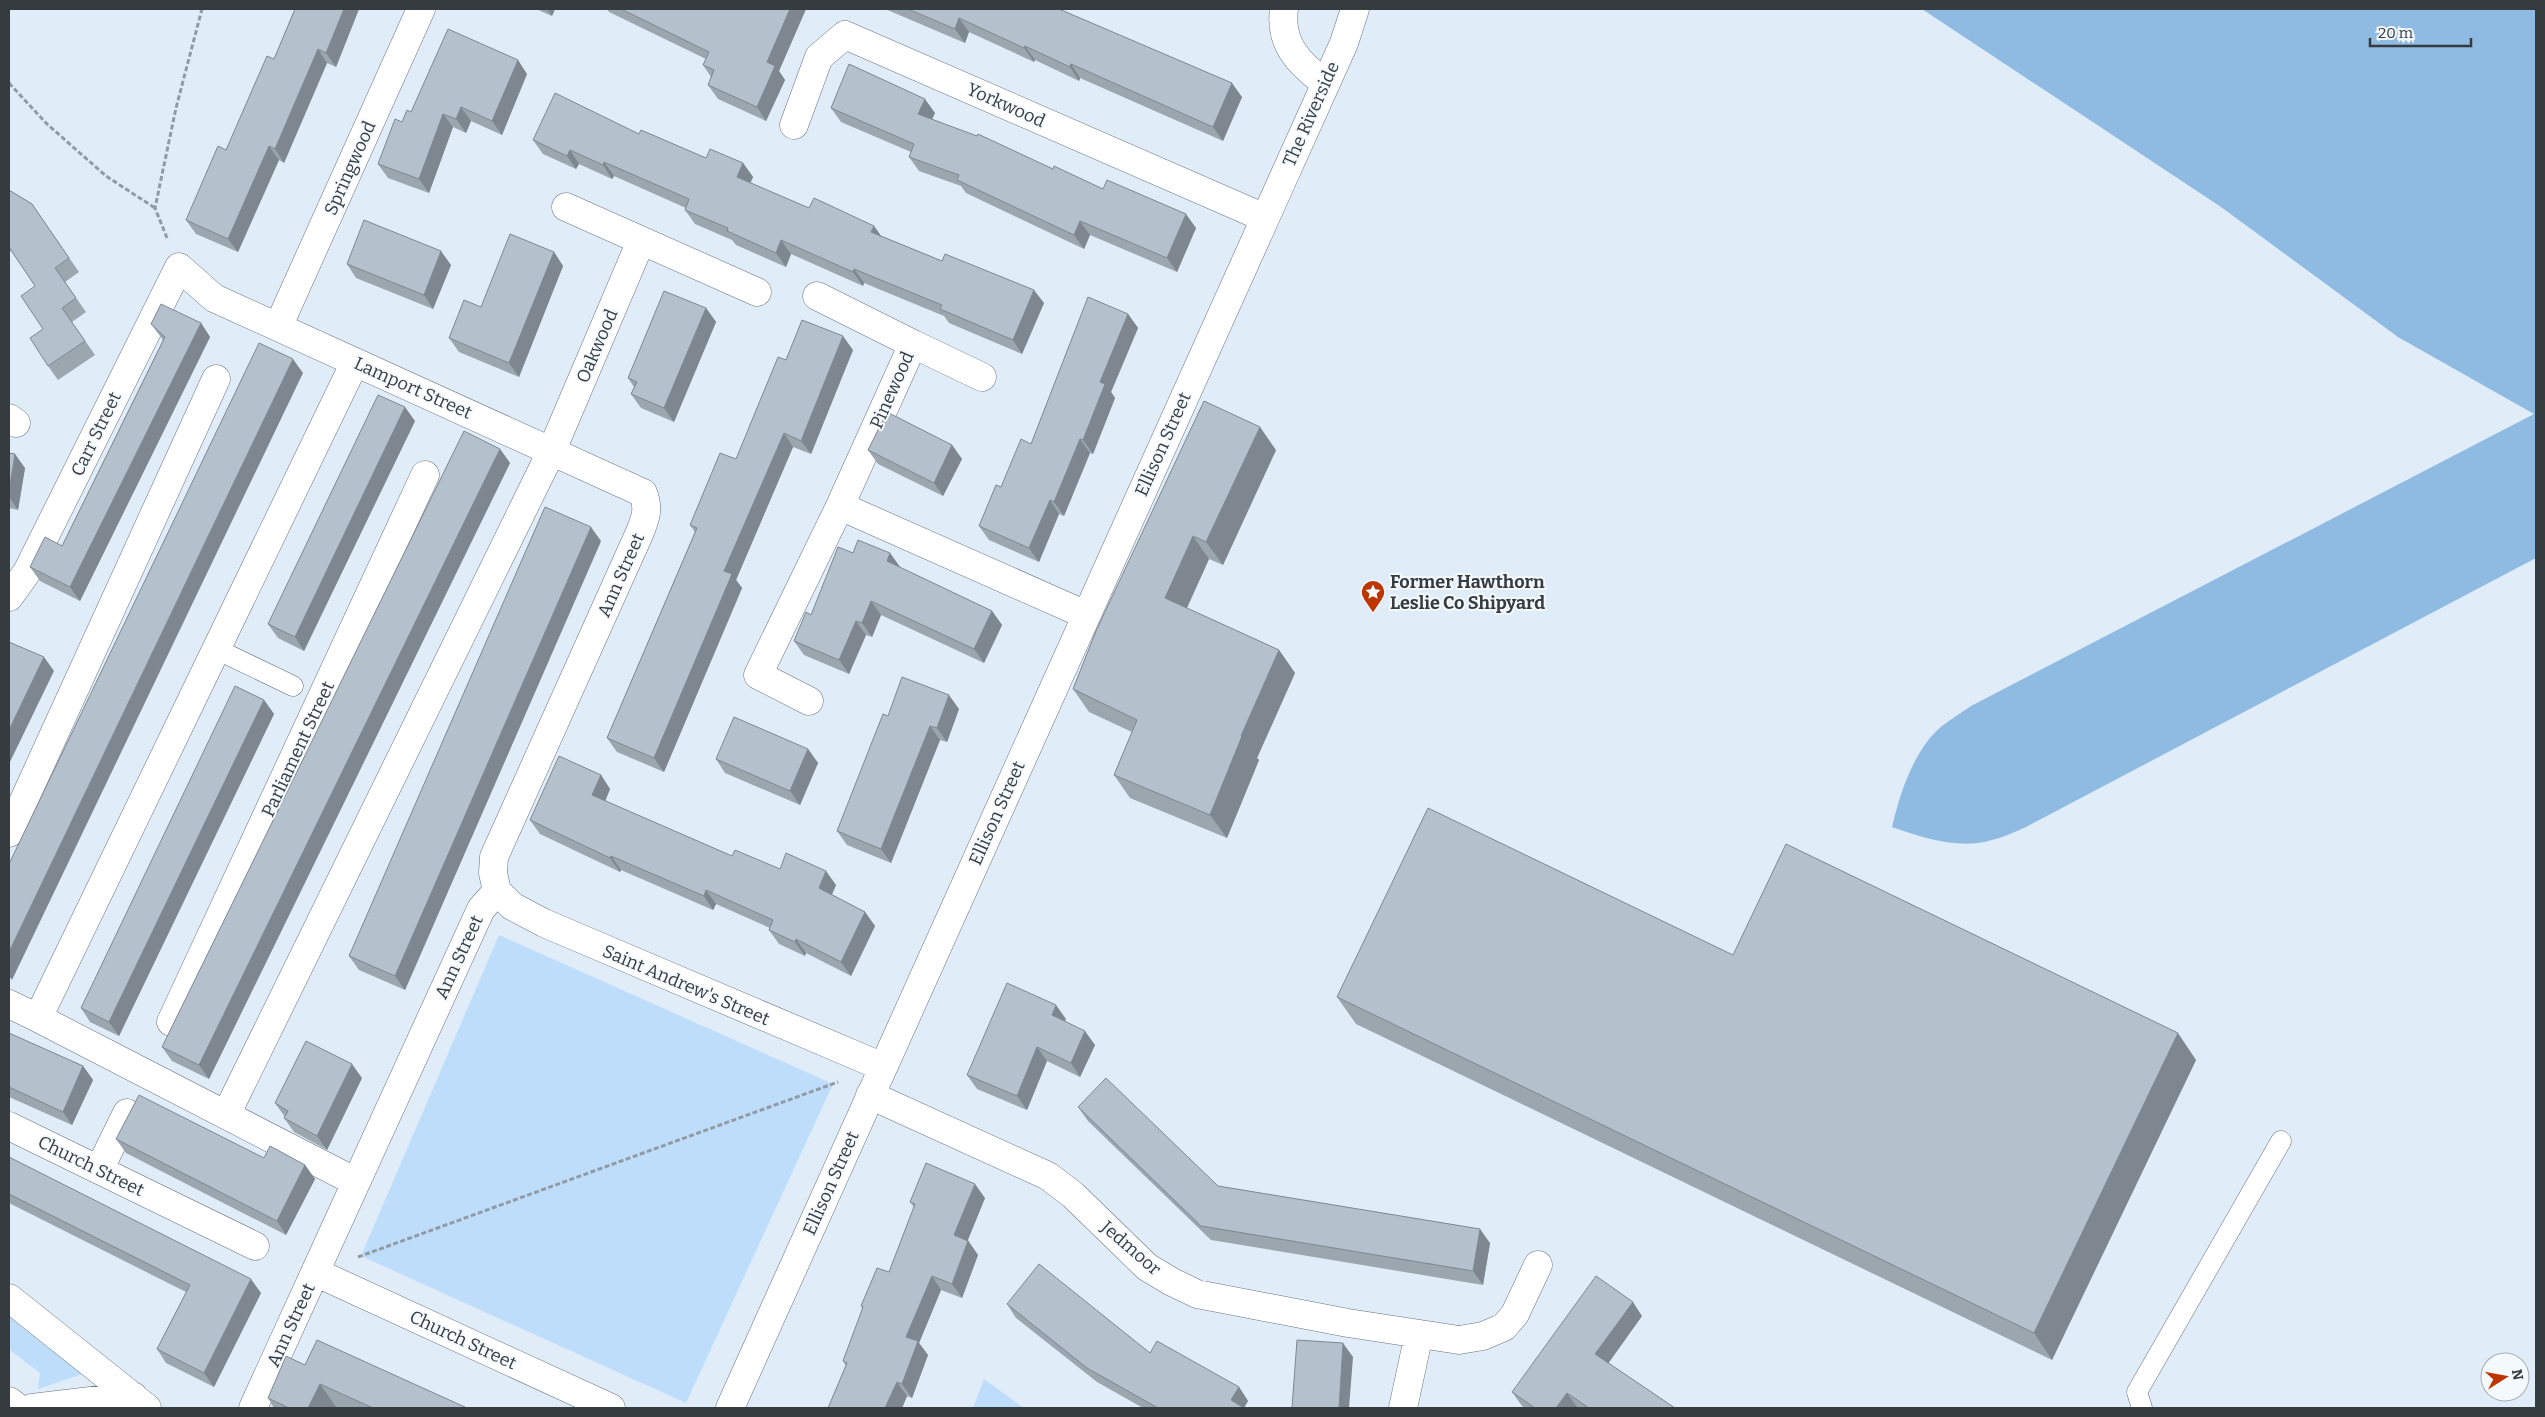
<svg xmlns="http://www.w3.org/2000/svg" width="2545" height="1417" viewBox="0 0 2545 1417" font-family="Bitter,serif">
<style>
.green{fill:#bdddfb}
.water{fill:#8fbbe3}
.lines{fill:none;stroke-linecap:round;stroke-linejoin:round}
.lane-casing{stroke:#68737e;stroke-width:21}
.street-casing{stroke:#68737e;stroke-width:29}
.path{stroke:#919ba4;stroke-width:3;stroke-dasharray:5 2.5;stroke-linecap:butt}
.lane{stroke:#fff;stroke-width:20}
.street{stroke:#fff;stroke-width:28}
.wall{fill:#9ba6af}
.shaded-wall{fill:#7e878f}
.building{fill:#b4c1cc;stroke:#7e878f}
.labels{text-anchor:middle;stroke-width:4;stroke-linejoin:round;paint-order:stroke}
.street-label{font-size:18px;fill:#353b3f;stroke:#f4f9fe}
.poi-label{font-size:18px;font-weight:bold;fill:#353b3f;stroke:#f4f9fe;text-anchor:start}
</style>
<rect width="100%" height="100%" fill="#e0edf9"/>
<path class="green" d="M 499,935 L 833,1084 L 686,1403 L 361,1256 Z
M 9,1310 L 88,1372 L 38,1389 L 40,1373 L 9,1349 Z
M 984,1379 L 1024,1408 L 973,1408 Z"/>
<path class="water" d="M 1922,9 L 2536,9 L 2536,558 L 2026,827 C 2015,832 2004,837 1992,840 C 1960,850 1923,838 1892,827 C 1900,793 1914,749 1942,726 C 1951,719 1961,713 1971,706 L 2534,414 L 2398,337 L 2221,207 Z"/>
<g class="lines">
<g class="lane-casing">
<path id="lane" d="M 216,649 L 293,686
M 2142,1408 L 2137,1392 L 2281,1141"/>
</g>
<g class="street-casing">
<path id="street" d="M 1284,9 C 1279,43 1299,64 1324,82
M 794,125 L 819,57 L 845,35 L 1265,218
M 566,207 L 757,292
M 817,296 L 913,344 L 840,506 L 1086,615
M 278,327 L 421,9
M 913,344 L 982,377
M 9,418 L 16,423
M 9,597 L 27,572 L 179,267 L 214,298 L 643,493 C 649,508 646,517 640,532 L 494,857 L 493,873 L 497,891
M 809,701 L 758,675 L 840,506
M 9,833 L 216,379
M 497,891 L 512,906 L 544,923 L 883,1067
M 9,1004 L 38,1018 L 355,362
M 38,1018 L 356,1182
M 171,1022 L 425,475
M 870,1095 L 1048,1176 L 1073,1195 L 1147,1267 L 1172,1282 L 1197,1294 L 1348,1323 L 1459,1340 L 1483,1336 L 1504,1327 L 1515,1314 L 1538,1265
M 226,1115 L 552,450 L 641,241
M 9,1126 L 255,1246
M 99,1170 L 127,1113
M 315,1272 L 611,1408
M 9,1298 L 147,1408
M 9,1401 L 18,1408
M 32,1408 L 133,1396
M 253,1408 L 481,909 L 497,891
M 730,1408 L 1344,43 L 1355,9
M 1403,1408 L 1419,1334"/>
</g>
<path class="path" d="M 9,83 L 47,124 L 106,176 L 155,208
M 167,238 L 155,208 L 176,108 L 202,9
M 358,1257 L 838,1082"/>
<use href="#lane" class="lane"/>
<use href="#street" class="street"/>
</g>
<path class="wall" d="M 295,9 L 359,9 L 336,67 L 327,63 L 284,163 L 279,160 L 238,252 L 196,234 L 186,220 L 226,150 L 274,59 Z
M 536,9 L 555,9 L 552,16 Z
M 607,9 L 806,9 L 779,71 L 785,80 L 766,121 L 718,99 L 708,85 L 711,77 L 703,65 L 706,59 L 609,12 Z
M 885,9 L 1059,9 L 1242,97 L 1223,141 L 1080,78 L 1079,81 L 1035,60 L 1034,62 L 969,32 L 965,43 Z
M 527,74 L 502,135 L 471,121 L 466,133 L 453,127 L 429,193 L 388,178 L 378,164 L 402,122 L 411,112 Z
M 831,108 L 935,113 L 932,119 L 1053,169 L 1103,189 L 1196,228 L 1177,272 L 1090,235 L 1084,249 L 966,193 L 961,186 L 919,171 L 909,157 L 911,152 L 841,122 Z
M 639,134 L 706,158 L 743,163 L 753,177 L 750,183 L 809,208 L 874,226 L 881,236 L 1044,303 L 1022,354 L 949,323 L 944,316 L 864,283 L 863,286 L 791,254 L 786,267 L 736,245 L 732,240 L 695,224 L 685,210 L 686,208 L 614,176 L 612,179 L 579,164 L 576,169 L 543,154 L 533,140 Z
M 9,190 L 32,204 L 79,272 L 65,282 L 86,312 L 72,322 L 95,355 L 58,380 L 48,366 L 43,329 L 35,286 L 12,252 L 9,250 Z
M 554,252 L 563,266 L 519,377 L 459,352 L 449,338 L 481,307 Z
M 347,264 L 451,265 L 433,309 L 356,278 Z
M 706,308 L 716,322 L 674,422 L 641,408 L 631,394 L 634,387 L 628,378 Z
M 1128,314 L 1138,328 L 1111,392 L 1115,398 L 1093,454 L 1090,453 L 1064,516 L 1059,514 L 1039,562 L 989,540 L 979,526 L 1001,487 L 1031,444 Z
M 201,323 L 210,337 L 80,601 L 40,581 L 30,567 L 62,546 L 163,340 L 151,324 Z
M 853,350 L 811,454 L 793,447 L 736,580 L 742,588 L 664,772 L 617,752 L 607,738 L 695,532 L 690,525 L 736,459 L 786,360 Z
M 415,421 L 304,651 L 278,638 L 268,624 Z
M 952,445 L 962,459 L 943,496 L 878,464 L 868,450 Z
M 500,449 L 510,463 L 209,1079 L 172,1061 L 162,1047 Z
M 1276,450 L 1223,565 L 1209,559 L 1187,608 L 1279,650 L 1295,673 L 1257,758 L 1259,760 L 1227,838 L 1130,798 L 1114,775 L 1132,732 L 1089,712 L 1073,689 L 1096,631 Z
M 9,453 L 25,468 L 18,510 L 9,508 Z
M 601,541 L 405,990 L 359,970 L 349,956 Z
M 853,553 L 890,553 L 900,567 L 900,568 L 992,611 L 1002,625 L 984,663 L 881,615 L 872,637 L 866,635 L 849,674 L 804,655 L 794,641 Z
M 264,700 L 274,714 L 119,1036 L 90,1022 L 81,1008 Z
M 959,709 L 947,742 L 940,740 L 891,863 L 847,845 L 837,831 L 888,716 Z
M 808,749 L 818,763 L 800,805 L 725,773 L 716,759 Z
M 601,775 L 610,789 L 605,801 L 732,856 L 836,885 L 832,895 L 865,912 L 875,926 L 851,976 L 806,953 L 805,956 L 779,944 L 769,930 L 770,928 L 716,904 L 713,910 L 621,870 L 620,872 L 540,834 L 530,820 Z
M 1733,955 L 2196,1060 L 2052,1360 L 1356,1024 L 1337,997 Z
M 1066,1019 L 1065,1021 L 1095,1045 L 1080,1077 L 1047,1061 L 1027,1110 L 977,1089 L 967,1075 Z
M 9,1033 L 83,1066 L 93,1080 L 72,1125 L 9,1097 Z
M 362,1078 L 327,1150 L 294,1132 L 284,1118 L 285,1117 L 275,1103 Z
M 1078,1107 L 1218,1186 L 1490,1243 L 1483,1285 L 1211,1240 L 1088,1121 Z
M 116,1139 L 264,1158 L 305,1165 L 315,1179 L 286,1235 L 126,1153 Z
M 9,1157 L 261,1293 L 214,1387 L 166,1363 L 157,1349 L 186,1292 L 9,1203 Z
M 985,1198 L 968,1240 L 978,1255 L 962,1298 L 941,1290 L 919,1343 L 928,1355 L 912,1398 L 907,1396 L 902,1408 L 828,1408 L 846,1366 L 843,1361 L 863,1309 L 861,1306 L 889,1272 L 914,1207 L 910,1202 Z
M 1007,1304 L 1150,1353 L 1239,1387 L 1248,1401 L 1244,1408 L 1143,1408 L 1097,1382 L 1016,1318 Z
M 1642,1316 L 1608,1363 L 1675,1408 L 1578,1408 L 1577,1407 L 1576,1408 L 1525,1408 L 1522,1406 L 1512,1392 Z
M 305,1365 L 467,1408 L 338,1408 L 336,1407 L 336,1408 L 274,1408 L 268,1398 Z"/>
<path class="shaded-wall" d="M 344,9 L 359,9 L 336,67 L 326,53 Z
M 547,9 L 555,9 L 552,16 Z
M 790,9 L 806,9 L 779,71 L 785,80 L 766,121 L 757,107 L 767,62 Z
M 959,18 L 969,32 L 965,43 L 955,29 Z
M 1025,46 L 1035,60 L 1034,62 L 1024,48 Z
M 318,49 L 327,63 L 284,163 L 275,149 Z
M 518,60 L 527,74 L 502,135 L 492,121 Z
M 1071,64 L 1080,78 L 1079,81 L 1070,67 Z
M 1232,83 L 1242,97 L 1223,141 L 1213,127 Z
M 925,99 L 935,113 L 928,128 L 918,114 Z
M 461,107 L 471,121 L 466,133 L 456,119 Z
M 443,114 L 453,127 L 429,193 L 419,179 Z
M 269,146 L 279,160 L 238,252 L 228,239 Z
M 570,150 L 579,164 L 576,169 L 567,156 Z
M 604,162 L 614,176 L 612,179 L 603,165 Z
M 743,163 L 753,177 L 747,191 L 737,177 Z
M 1186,214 L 1196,228 L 1177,272 L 1167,258 Z
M 1080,221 L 1090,235 L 1084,249 L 1074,235 Z
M 874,226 L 884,240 L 871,232 Z
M 781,240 L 791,254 L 786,267 L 776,253 Z
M 441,251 L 451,265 L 433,309 L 424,295 Z
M 554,252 L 563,266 L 519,377 L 509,363 Z
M 854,269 L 864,283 L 863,286 L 853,272 Z
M 1034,290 L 1044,303 L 1022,354 L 1013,340 Z
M 706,308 L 716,322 L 674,422 L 664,408 Z
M 1128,314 L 1138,328 L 1111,392 L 1115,398 L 1093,454 L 1083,440 L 1100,382 Z
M 201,323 L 210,337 L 80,601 L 70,587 Z
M 843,336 L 853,350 L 811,454 L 801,441 Z
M 293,359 L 303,373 L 12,980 L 9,976 L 9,952 Z
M 405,407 L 415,421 L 304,651 L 295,637 Z
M 1260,427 L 1276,450 L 1223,565 L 1206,542 Z
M 784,433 L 793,447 L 736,580 L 742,588 L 664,772 L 654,758 L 724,571 Z
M 1080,439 L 1090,453 L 1064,516 L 1054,502 Z
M 952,445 L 962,459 L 943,496 L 934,483 Z
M 500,449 L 510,463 L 209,1079 L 199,1065 Z
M 15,454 L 25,468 L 18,510 L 9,497 L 9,492 Z
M 1050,500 L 1059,514 L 1039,562 L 1029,548 Z
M 591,527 L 601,541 L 405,990 L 395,976 Z
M 1193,536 L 1209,559 L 1181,621 L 1165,598 Z
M 890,553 L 900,567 L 896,575 L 887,561 Z
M 871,601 L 881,615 L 872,637 L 862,623 Z
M 992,611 L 1002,625 L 984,663 L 974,649 Z
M 856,621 L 866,635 L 849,674 L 839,660 Z
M 1279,650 L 1295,673 L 1257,758 L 1259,760 L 1227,838 L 1210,815 L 1241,736 Z
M 44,657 L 54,671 L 9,764 L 9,730 Z
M 949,695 L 959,709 L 947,742 L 937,728 Z
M 264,700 L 274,714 L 119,1036 L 109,1022 Z
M 930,726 L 940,740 L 891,863 L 881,849 Z
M 808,749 L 818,763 L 800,805 L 790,791 Z
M 601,775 L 610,789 L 602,809 L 592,795 Z
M 611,856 L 621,870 L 620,872 L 610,858 Z
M 826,871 L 836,885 L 828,902 L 819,888 Z
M 706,890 L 716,904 L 713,910 L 704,896 Z
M 865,912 L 875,926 L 851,976 L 841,962 Z
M 796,939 L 806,953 L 805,956 L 795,942 Z
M 1056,1005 L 1066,1019 L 1061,1029 L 1052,1015 Z
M 1085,1031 L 1095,1045 L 1080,1077 L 1071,1063 Z
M 2178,1033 L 2196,1060 L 2052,1360 L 2034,1333 Z
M 1037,1047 L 1047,1061 L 1027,1110 L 1017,1096 Z
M 352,1064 L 362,1078 L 327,1150 L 317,1136 Z
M 83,1066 L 93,1080 L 72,1125 L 63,1112 Z
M 305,1165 L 315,1179 L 286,1235 L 277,1221 Z
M 975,1184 L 985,1198 L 964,1249 L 954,1235 Z
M 1480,1229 L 1490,1243 L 1483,1285 L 1473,1271 Z
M 968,1241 L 978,1255 L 962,1298 L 952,1284 Z
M 932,1276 L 941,1290 L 919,1343 L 928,1355 L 912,1398 L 902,1384 L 906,1337 Z
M 251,1279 L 261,1293 L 214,1387 L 204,1373 Z
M 1633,1302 L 1642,1316 L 1605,1368 L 1595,1354 Z
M 1343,1343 L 1353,1357 L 1349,1408 L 1339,1408 Z
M 897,1382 L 907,1396 L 902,1408 L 885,1408 Z
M 320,1384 L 336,1407 L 336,1408 L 308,1408 Z
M 1239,1387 L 1248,1401 L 1244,1408 L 1231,1400 Z
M 1567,1393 L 1577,1407 L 1576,1408 L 1556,1408 Z"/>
<path class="building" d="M 295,9 L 344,9 L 326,53 L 318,49 L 275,149 L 269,146 L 228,239 L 186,220 L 218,146 L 226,150 L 267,56 L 274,59 Z
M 621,9 L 790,9 L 767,62 L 775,66 L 757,107 L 708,85 L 714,70 L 703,65 L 709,52 Z
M 908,9 L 1059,9 L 1232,83 L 1213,127 L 1071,64 L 1070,67 L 1025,46 L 1024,48 L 959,18 L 955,29 Z
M 448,29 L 518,60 L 492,121 L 461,107 L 456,119 L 443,114 L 419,179 L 378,164 L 395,119 L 402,122 L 407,110 L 411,112 Z
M 849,64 L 925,99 L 918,114 L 977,136 L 978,134 L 1053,169 L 1054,166 L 1103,189 L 1107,180 L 1186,214 L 1167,258 L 1080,221 L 1074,235 L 957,180 L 959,175 L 909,157 L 914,144 L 831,108 Z
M 555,93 L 639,134 L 641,130 L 706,158 L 710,149 L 743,163 L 737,177 L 809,208 L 814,198 L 874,226 L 871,232 L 942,261 L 945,254 L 1034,290 L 1013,340 L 940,309 L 942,305 L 854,269 L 853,272 L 781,240 L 776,253 L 727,231 L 728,228 L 685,210 L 689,199 L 604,162 L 603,165 L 570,150 L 567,156 L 533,140 Z
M 9,190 L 32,204 L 69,258 L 55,268 L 76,298 L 62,308 L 85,341 L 48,366 L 30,338 L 43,329 L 21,296 L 35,286 L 9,247 Z
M 364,220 L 441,251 L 424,295 L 347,264 Z
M 510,234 L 554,252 L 509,363 L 449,338 L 464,300 L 481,307 Z
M 664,291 L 706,308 L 664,408 L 631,394 L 637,382 L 628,378 Z
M 1088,297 L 1128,314 L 1100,382 L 1105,384 L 1083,440 L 1080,439 L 1054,502 L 1050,500 L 1029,548 L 979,526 L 996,485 L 1001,487 L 1021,439 L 1031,444 Z
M 161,304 L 201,323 L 70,587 L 30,567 L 45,537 L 62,546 L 165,337 L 151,324 Z
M 802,320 L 843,336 L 801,441 L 784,433 L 724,571 L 732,574 L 654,758 L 607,738 L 697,528 L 690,525 L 720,453 L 736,459 L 778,357 L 786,360 Z
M 259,343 L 293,359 L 9,952 L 9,864 Z
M 378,395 L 405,407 L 295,637 L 268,624 Z
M 1204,401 L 1260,427 L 1206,542 L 1193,536 L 1165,598 L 1279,650 L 1241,736 L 1242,736 L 1210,815 L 1114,775 L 1137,720 L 1073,689 L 1096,631 Z
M 887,412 L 952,445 L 934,483 L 868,450 Z
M 464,431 L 500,449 L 199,1065 L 162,1047 Z
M 9,453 L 15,454 L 9,492 Z
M 545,507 L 591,527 L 395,976 L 349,956 Z
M 858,540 L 890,553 L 887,561 L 992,611 L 974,649 L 871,601 L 862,623 L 856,621 L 839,660 L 794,641 L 806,612 L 811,615 L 838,547 L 853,553 Z
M 9,642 L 44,657 L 9,730 Z
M 902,677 L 949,695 L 937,728 L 930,726 L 881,849 L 837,831 L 883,714 L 888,716 Z
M 235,686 L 264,700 L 109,1022 L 81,1008 Z
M 734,717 L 808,749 L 790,791 L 716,759 Z
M 559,756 L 601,775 L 592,795 L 732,856 L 735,850 L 780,869 L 786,853 L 826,871 L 819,888 L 865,912 L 841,962 L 796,939 L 795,942 L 769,930 L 773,920 L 706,890 L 704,896 L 611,856 L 610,858 L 530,820 Z
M 1428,808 L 1733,955 L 1786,844 L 2178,1033 L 2034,1333 L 1337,997 Z
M 1007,983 L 1056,1005 L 1052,1015 L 1085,1031 L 1071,1063 L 1037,1047 L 1017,1096 L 967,1075 Z
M 9,1033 L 83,1066 L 63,1112 L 9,1087 Z
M 306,1041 L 352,1064 L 317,1136 L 284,1118 L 288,1111 L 275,1103 Z
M 1106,1078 L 1218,1186 L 1480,1229 L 1473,1271 L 1201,1226 L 1078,1107 Z
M 139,1095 L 264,1158 L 270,1146 L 305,1165 L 277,1221 L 116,1139 Z
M 9,1157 L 251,1279 L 204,1373 L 157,1349 L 190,1285 L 9,1194 Z
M 926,1163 L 975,1184 L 954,1235 L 968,1241 L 952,1284 L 932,1276 L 906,1337 L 918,1341 L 902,1384 L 897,1382 L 885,1408 L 828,1408 L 847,1363 L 843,1361 L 863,1307 L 861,1306 L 877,1268 L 889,1272 L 915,1204 L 910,1202 Z
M 1039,1264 L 1150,1353 L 1157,1341 L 1239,1387 L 1231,1400 L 1244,1408 L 1158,1408 L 1087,1368 L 1007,1304 Z
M 1596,1276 L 1633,1302 L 1595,1354 L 1675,1408 L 1589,1408 L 1567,1393 L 1556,1408 L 1535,1408 L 1512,1392 Z
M 317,1340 L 467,1408 L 373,1408 L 320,1384 L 308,1408 L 289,1408 L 268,1398 L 286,1356 L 305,1365 Z
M 1297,1340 L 1343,1343 L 1339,1408 L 1292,1408 Z"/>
<defs>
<g id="sight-pin" transform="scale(1.25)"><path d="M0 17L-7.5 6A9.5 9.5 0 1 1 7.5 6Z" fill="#bd3500" stroke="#f4f9fe"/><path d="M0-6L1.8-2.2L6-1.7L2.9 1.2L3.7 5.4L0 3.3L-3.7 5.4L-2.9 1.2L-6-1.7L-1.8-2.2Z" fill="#fff"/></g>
</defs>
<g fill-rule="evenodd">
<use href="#sight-pin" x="1373" y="592"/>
</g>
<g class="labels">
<g class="street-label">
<text transform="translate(1006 105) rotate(24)" y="6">Yorkwood</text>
<text transform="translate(1311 114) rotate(-66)" y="6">The Riverside</text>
<text transform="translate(350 168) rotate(-66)" y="6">Springwood</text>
<text transform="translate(597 346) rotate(-67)" y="6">Oakwood</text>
<text transform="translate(413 388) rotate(24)" y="6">Lamport Street</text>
<text transform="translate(892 390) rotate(-66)" y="6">Pinewood</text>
<text transform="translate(96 434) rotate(-64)" y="6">Carr Street</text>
<text transform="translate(1163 444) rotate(-66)" y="6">Ellison Street</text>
<text transform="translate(621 575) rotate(-66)" y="6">Ann Street</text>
<text transform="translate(298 749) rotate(-65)" y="6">Parliament Street</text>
<text transform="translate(997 813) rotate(-66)" y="6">Ellison Street</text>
<text transform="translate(459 957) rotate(-65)" y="6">Ann Street</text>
<text transform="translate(686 985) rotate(23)" y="6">Saint Andrew's Street</text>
<text transform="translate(91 1166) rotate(26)" y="6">Church Street</text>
<text transform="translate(831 1183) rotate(-66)" y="6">Ellison Street</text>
<text transform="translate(1131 1248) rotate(41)" y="6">Jedmoor</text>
<text transform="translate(291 1325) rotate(-65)" y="6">Ann Street</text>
<text transform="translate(463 1340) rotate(25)" y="6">Church Street</text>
</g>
<g class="poi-label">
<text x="1390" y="588">Former Hawthorn<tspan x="1390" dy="21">Leslie Co Shipyard</tspan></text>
</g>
</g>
<rect width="2545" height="1417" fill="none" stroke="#353b3f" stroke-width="20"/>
<g transform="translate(2505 1377) rotate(79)"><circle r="24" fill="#f4f9fe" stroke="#a8adb2"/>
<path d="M0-4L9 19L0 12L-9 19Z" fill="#bd3500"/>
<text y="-8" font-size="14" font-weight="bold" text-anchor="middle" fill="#353b3f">N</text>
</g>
<path d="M2370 38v8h101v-8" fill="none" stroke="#353b3f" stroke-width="2.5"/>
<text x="2378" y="38" font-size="15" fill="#353b3f" stroke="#f4f9fe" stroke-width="4" paint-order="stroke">20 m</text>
</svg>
